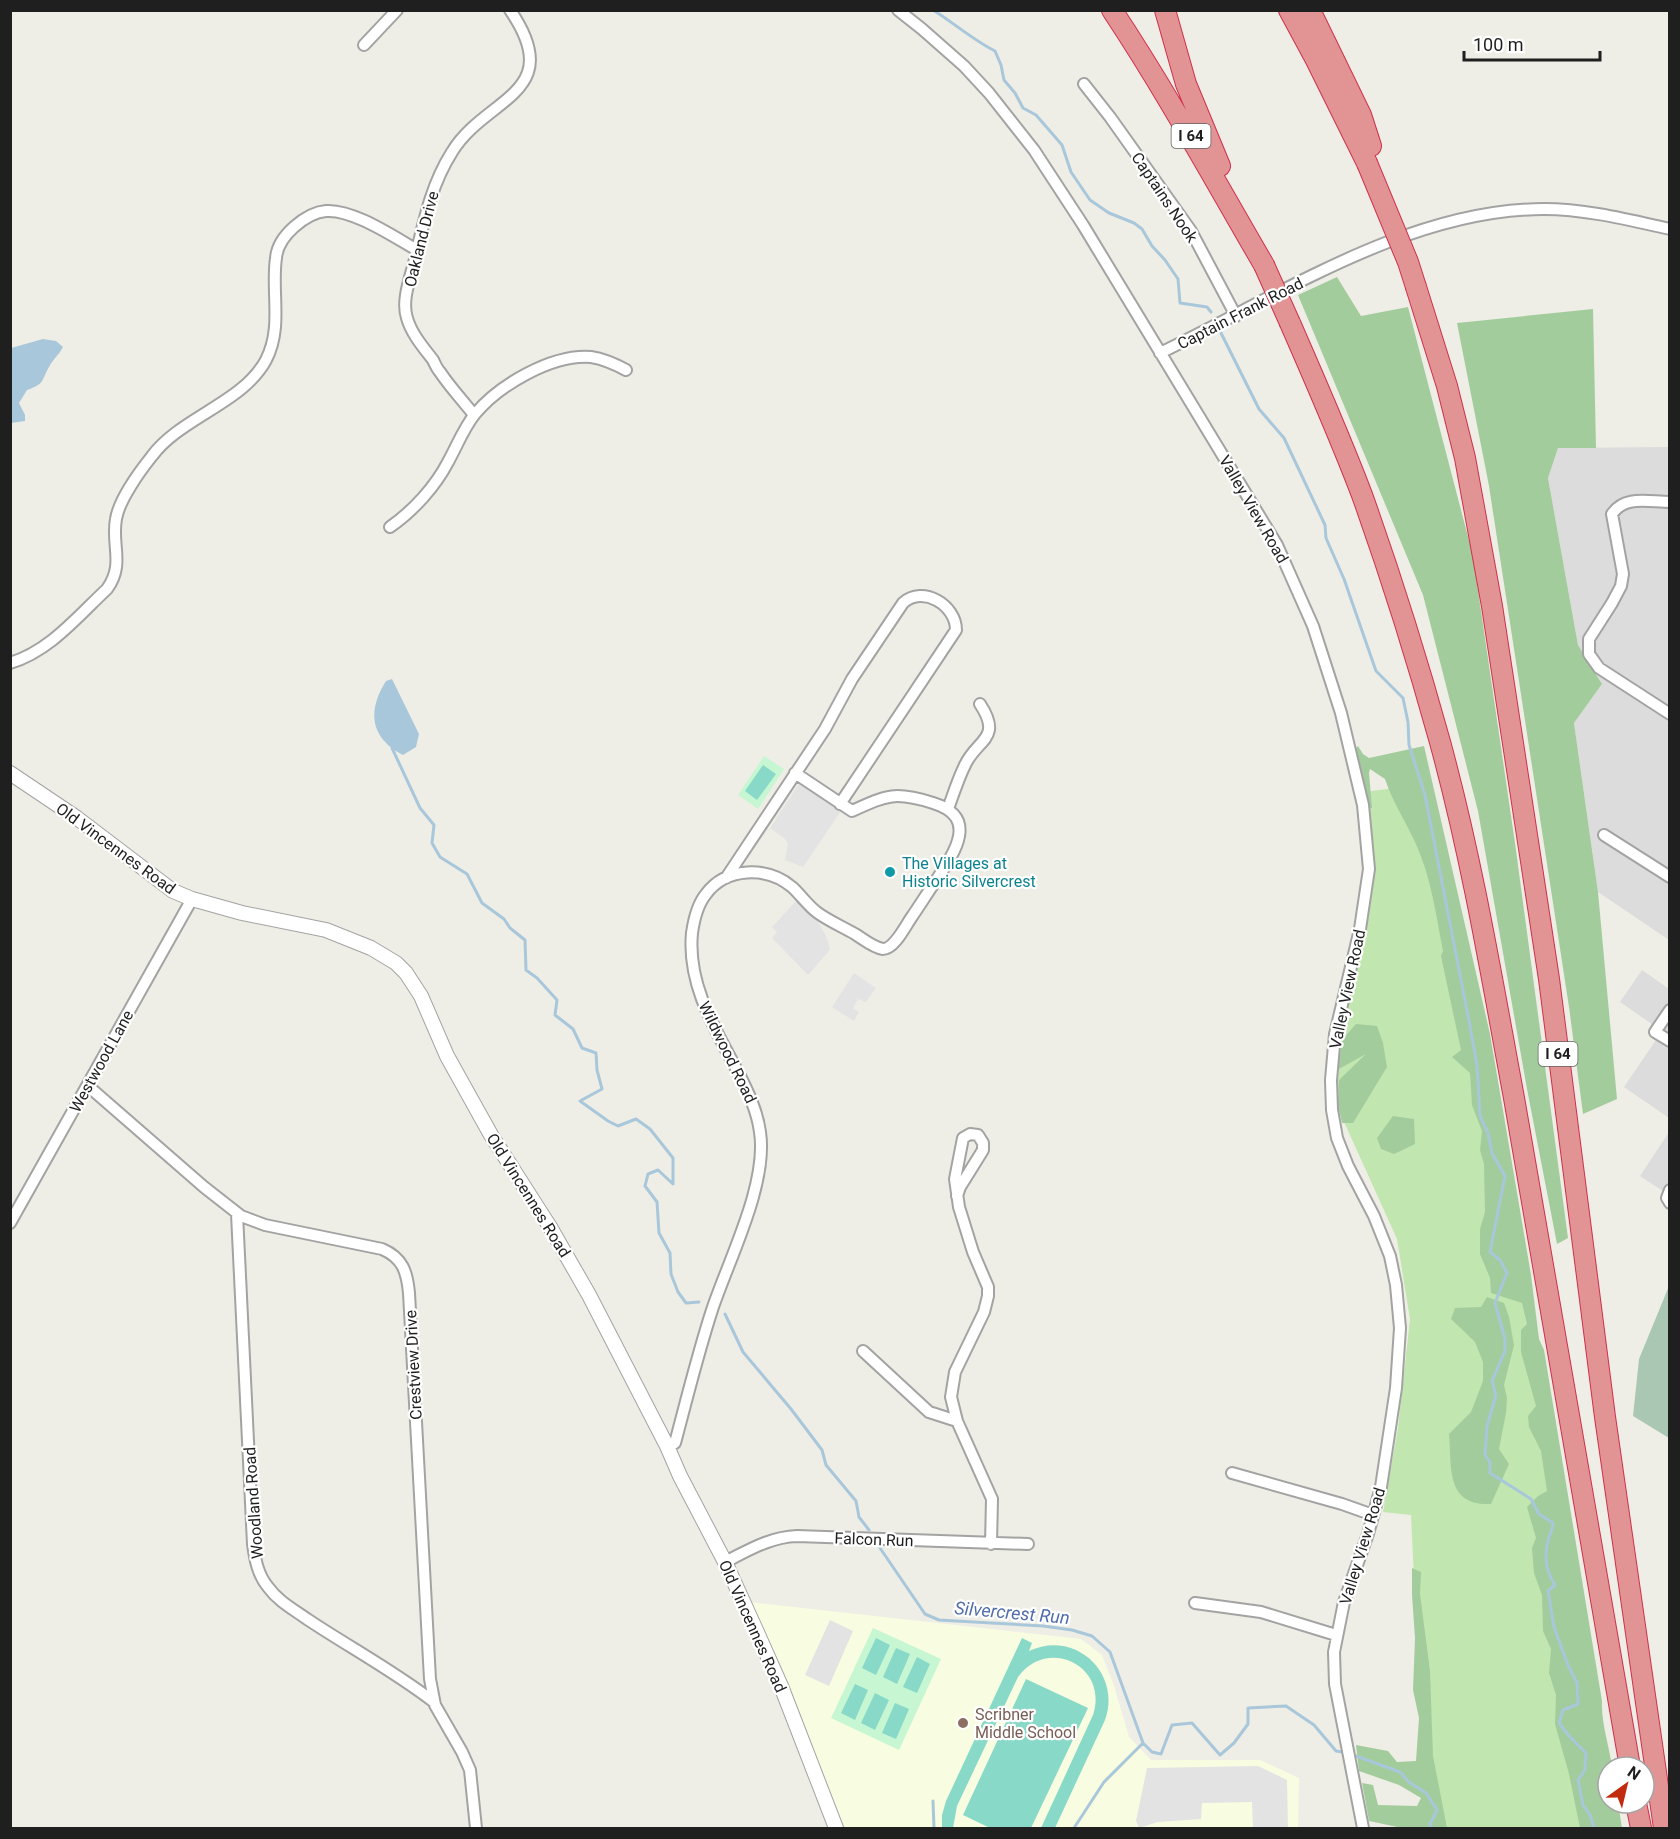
<svg xmlns="http://www.w3.org/2000/svg" width="1680" height="1839" viewBox="0 0 1680 1839" font-family="Roboto,sans-serif">
<style>
.residential{fill:#dddcdc}
.education{fill:#f8fde1}
.grass{fill:#c1e6af}
.forest{fill:#a3cc9d}
.cemetery{fill:#a9c7b2}
.park{fill:#c6f6d2}
.pitch{fill:#89d9c8}
.parking{fill:#e3e3e3}
.water{fill:#a9c7da}
.lines{fill:none;stroke-linecap:round;stroke-linejoin:round}
.stream{stroke:#a9c7da;stroke-width:3}
.minor-casing{stroke:#a3a3a3;stroke-width:14}
.tertiary-casing{stroke:#a3a3a3;stroke-width:16}
.motorway-casing{stroke:#d0304c;stroke-width:22}
.minor{stroke:#fff;stroke-width:10}
.tertiary{stroke:#fff;stroke-width:14}
.motorway{stroke:#e29394;stroke-width:20}
.motorway-bridge-casing{stroke:#d0304c;stroke-width:22;stroke-linecap:butt}
.motorway-bridge{stroke:#e29394;stroke-width:20}
.culture-dot{fill:#0f9aa8;stroke:#fff;stroke-width:2}
.education-dot{fill:#8d6e63;stroke:#fff;stroke-width:2}
.labels{text-anchor:middle;stroke-width:4.5;stroke-linejoin:round;paint-order:stroke}
.shield{fill:#fff;stroke:#626262;stroke-width:1.5}
.shield-label{font-size:15px;font-weight:bold;fill:#1f1f1f}
.street-label{font-size:16px;fill:#1f1f1f;stroke:#fff}
.culture-label{font-size:16px;fill:#0d838f;stroke:#fff;text-anchor:start}
.education-label{font-size:16px;fill:#785e54;stroke:#fff;text-anchor:start}
.water-label{font-size:18px;font-style:italic;fill:#516ea9;stroke:#fff}
</style>
<rect width="100%" height="100%" fill="#efeee6"/>
<path class="residential" d="M 1669,447 L 1669,940 L 1598,892 L 1574,723 L 1602,684 L 1578,645 L 1548,478 L 1558,448 Z
M 1642,970 L 1669,989 L 1669,1118 L 1624,1087 L 1662,1031 L 1620,1002 Z
M 1669,1132 L 1669,1195 L 1640,1176 Z"/>
<path class="education" d="M 749,1602 L 1081,1639 L 1102,1655 L 1114,1686 L 1129,1737 L 1151,1760 L 1260,1760 L 1299,1778 L 1298,1828 L 841,1828 Z"/>
<path class="grass" d="M 1428,784 L 1493,1117 L 1611,1828 L 1439,1828 L 1423,1769 L 1411,1515 L 1383,1512 L 1398,1428 L 1410,1319 L 1397,1239 L 1335,1102 L 1338,1035 L 1365,921 L 1363,792 Z"/>
<path class="forest" d="M 1337,277 L 1361,316 L 1408,307 L 1473,556 L 1515,843 L 1568,1238 L 1557,1244 L 1527,1089 L 1478,811 L 1423,595 L 1298,295 Z
M 1593,309 L 1596,448 L 1558,448 L 1548,478 L 1578,645 L 1602,684 L 1574,723 L 1598,892 L 1617,1099 L 1583,1114 L 1569,1007 L 1489,486 L 1457,323 Z
M 1358,746 L 1363,754 L 1369,758 L 1424,746 L 1490,1034 L 1531,1275 L 1539,1339 L 1544,1350 L 1602,1701 C 1601,1723 1609,1745 1612,1767 L 1608,1767 L 1608,1803 L 1618,1803 L 1622,1828 L 1580,1828 L 1569,1774 L 1555,1724 L 1556,1695 L 1549,1673 L 1551,1649 L 1543,1631 L 1542,1595 L 1534,1573 L 1532,1548 L 1536,1538 L 1527,1507 L 1538,1496 L 1547,1491 L 1541,1451 L 1529,1427 L 1528,1416 L 1536,1406 L 1521,1352 L 1521,1330 L 1527,1324 L 1522,1303 L 1491,1293 L 1490,1278 L 1480,1254 L 1480,1229 L 1485,1212 L 1484,1164 L 1480,1150 L 1482,1131 L 1472,1105 L 1470,1073 L 1452,1057 L 1461,1050 L 1441,956 L 1443,951 C 1436,915 1431,876 1415,842 C 1405,820 1392,801 1385,779 L 1370,769 L 1369,773 L 1372,808 L 1368,808 L 1355,749 Z
M 1356,1024 L 1377,1026 L 1383,1043 L 1387,1067 L 1353,1123 L 1342,1123 L 1338,1105 L 1339,1080 L 1366,1054 L 1337,1070 L 1343,1039 Z
M 1393,1116 L 1414,1119 L 1415,1144 L 1394,1154 L 1381,1149 L 1377,1138 Z
M 1487,1297 L 1504,1303 L 1509,1317 L 1514,1345 L 1504,1385 L 1507,1398 L 1506,1413 L 1499,1449 L 1509,1464 L 1491,1504 C 1445,1506 1452,1467 1449,1434 L 1471,1412 L 1483,1381 L 1483,1362 L 1475,1342 L 1451,1319 L 1455,1308 L 1481,1307 Z
M 1412,1568 L 1421,1572 L 1420,1594 L 1430,1671 L 1433,1756 L 1447,1828 L 1402,1828 L 1369,1821 L 1362,1783 L 1373,1785 L 1378,1805 L 1417,1806 L 1421,1798 L 1399,1785 L 1359,1771 L 1356,1745 L 1388,1751 L 1397,1762 L 1416,1761 L 1419,1718 L 1413,1690 L 1415,1638 L 1412,1595 Z"/>
<path class="cemetery" d="M 1669,1286 L 1669,1438 L 1633,1416 L 1639,1359 Z"/>
<path class="park" d="M 764,756 L 784,769 L 758,809 L 738,795 Z
M 873,1628 L 941,1659 L 899,1750 L 831,1718 Z"/>
<path class="pitch" d="M 763,765 L 776,774 L 757,800 L 745,791 Z
M 876,1638 L 890,1645 L 876,1675 L 862,1668 Z
M 1022,1638 L 1032,1643 L 1029,1651 C 1075,1629 1122,1673 1105,1720 L 1055,1828 L 1041,1828 L 1093,1715 C 1109,1666 1048,1636 1018,1677 L 957,1806 L 953,1828 L 942,1828 L 942,1815 L 946,1801 Z
M 896,1648 L 910,1654 L 897,1684 L 883,1677 Z
M 917,1657 L 930,1664 L 917,1693 L 903,1687 Z
M 1026,1679 L 1088,1708 L 1031,1828 L 990,1828 L 963,1815 Z
M 855,1684 L 868,1690 L 855,1720 L 841,1713 Z
M 875,1693 L 889,1700 L 875,1730 L 861,1723 Z
M 895,1703 L 909,1709 L 896,1739 L 882,1733 Z"/>
<path class="parking" d="M 802,779 L 843,808 L 803,867 L 785,860 L 788,843 L 784,838 L 770,828 Z
M 797,900 L 814,915 L 827,938 L 830,950 L 808,975 L 772,938 L 777,932 L 772,927 Z
M 854,973 L 876,988 L 866,1002 L 858,999 L 853,1008 L 859,1012 L 854,1021 L 832,1007 Z
M 830,1620 L 853,1631 L 829,1686 L 805,1675 Z
M 1258,1766 L 1287,1780 L 1288,1828 L 1253,1828 L 1252,1802 L 1202,1803 L 1201,1819 L 1158,1822 L 1139,1828 L 1136,1821 L 1147,1768 Z"/>
<path class="water" d="M 43,339 L 56,341 L 63,347 C 59,355 53,359 49,367 C 41,381 45,384 27,390 L 19,403 L 25,415 L 25,421 L 11,423 L 11,348 Z
M 392,679 L 419,734 L 416,747 L 403,755 C 370,738 367,711 386,681 Z"/>
<g class="lines">
<path class="stream" d="M 933,10 C 954,23 973,40 995,51 L 1001,65 L 1004,80 L 1015,93 L 1023,108 L 1036,115 L 1062,145 L 1071,172 L 1090,200 L 1109,213 L 1134,223 L 1142,229 L 1152,246 L 1165,260 L 1178,279 L 1180,303 L 1207,307 L 1211,312
M 1220,331 L 1259,409 L 1284,438 L 1325,525 L 1326,538 L 1344,579 L 1376,671 L 1403,698 L 1408,722 L 1409,745 L 1425,795 L 1469,1021 L 1477,1065 L 1480,1116 L 1488,1133 L 1492,1153 L 1505,1176 L 1490,1252 L 1500,1260 L 1507,1273 L 1495,1303 L 1505,1339 L 1505,1351 L 1492,1381 L 1496,1395 L 1487,1426 L 1485,1455 L 1490,1462 L 1490,1473 L 1531,1499 L 1539,1514 L 1553,1523 C 1553,1531 1549,1534 1548,1541 C 1544,1557 1546,1572 1555,1585 L 1548,1591 L 1554,1627 L 1568,1665 L 1577,1683 L 1578,1704 L 1563,1710 L 1559,1723 L 1569,1736 L 1586,1753 L 1585,1770 L 1578,1780 L 1583,1805 L 1590,1815 L 1594,1828
M 392,748 L 420,808 L 434,825 L 432,843 L 440,857 L 467,874 L 482,903 L 504,919 L 510,928 L 525,940 L 526,970 L 537,978 L 557,1000 L 555,1015 L 573,1029 L 582,1048 L 596,1053 L 597,1070 L 602,1089 L 580,1101 L 608,1121 L 618,1126 L 636,1119 L 650,1129 L 673,1158 L 673,1184 L 658,1170 L 648,1174 L 645,1186 L 657,1202 L 659,1233 L 670,1253 L 671,1274 L 678,1292 L 686,1303 L 699,1302
M 725,1314 L 743,1352 L 791,1409 L 822,1450 L 826,1465 L 856,1501 L 859,1517 L 869,1530
M 880,1548 L 925,1614 L 939,1620 L 1043,1626 L 1072,1630 L 1092,1636 L 1110,1652 L 1143,1743 L 1152,1752 L 1161,1754 L 1172,1725 L 1192,1723 L 1220,1755 L 1234,1743 L 1248,1724 L 1248,1708 L 1286,1706 L 1314,1725 L 1336,1751 L 1342,1752
M 1356,1756 L 1400,1772 L 1409,1782 L 1426,1793 L 1437,1810 L 1430,1824 L 1431,1828
M 933,1801 L 934,1828
M 1074,1828 L 1104,1782 L 1143,1743"/>
<g class="minor-casing">
<path id="minor" d="M 898,10 L 922,29 L 964,66 L 989,93 L 1034,150 L 1083,225 L 1277,545 L 1313,626 L 1341,713 L 1363,805 L 1369,869 L 1360,929 L 1335,1034 L 1331,1080 L 1332,1110 L 1337,1138 L 1348,1166 L 1374,1216 L 1390,1256 L 1396,1285 L 1400,1328 L 1396,1388 L 1381,1487 L 1368,1534 L 1344,1602 L 1334,1652 L 1335,1684 L 1363,1828
M 364,45 L 397,10
M 1084,84 L 1110,117 L 1191,231 L 1236,316
M 1160,353 C 1279,296 1409,209 1544,209 C 1586,209 1629,220 1670,229
M 474,415 C 463,401 450,387 440,372 C 437,369 435,364 433,360 C 423,347 411,333 407,318 C 401,300 411,276 415,259 C 424,221 431,185 452,152 C 485,97 568,94 510,10
M 1670,502 C 1648,502 1625,495 1612,514 L 1623,574 L 1621,586 L 1612,603 L 1589,639 L 1589,654 L 1599,668 L 1670,714
M 390,527 C 413,511 435,487 448,462 C 457,446 463,429 475,414 C 499,385 552,354 591,357 C 604,359 615,364 626,370
M 10,663 C 50,651 78,616 107,589 C 125,564 111,545 116,519 C 119,500 140,471 152,456 C 181,417 243,403 266,360 C 283,327 271,292 276,258 C 277,246 285,235 294,227 C 303,219 314,212 326,211 C 353,209 394,237 417,250
M 948,809 C 953,795 958,779 965,765 C 977,739 1003,739 980,704
M 1604,835 L 1670,877
M 726,878 L 825,729 L 852,679 L 903,603 C 923,585 956,605 956,630 L 840,804
M 1670,1010 L 1655,1032 L 1670,1041
M 88,1086 L 204,1187 L 241,1216 L 265,1225 L 382,1249 C 403,1258 407,1272 409,1293 L 430,1679 L 435,1705 L 462,1752 L 470,1770 L 476,1828
M 1670,1190 L 1667,1198 L 1670,1203
M 957,1196 L 960,1187 L 983,1150 L 983,1143 L 978,1135 L 970,1134 L 963,1138 L 955,1179 L 959,1207 L 973,1252 L 988,1287 L 988,1296 L 984,1312 L 955,1372 L 951,1397 L 957,1421 L 992,1499 L 991,1544
M 237,1214 L 253,1544 C 255,1560 258,1575 268,1587 C 278,1601 293,1609 307,1619 C 349,1647 394,1671 434,1702
M 10,1223 L 192,899
M 863,1351 L 929,1412 L 957,1421
M 667,1446 L 675,1443 C 687,1398 698,1353 712,1310 C 729,1259 768,1184 760,1132 C 757,1110 748,1092 738,1072 C 715,1029 687,984 692,933 C 694,919 697,905 706,894 C 726,867 767,866 792,887 C 801,895 808,906 818,913 C 829,921 843,927 855,934 C 863,939 874,948 883,949 C 894,949 905,927 911,918 C 920,905 928,892 937,879 C 955,852 979,817 933,803 C 895,791 887,795 852,811 L 795,773
M 1232,1473 L 1342,1504 L 1373,1515
M 725,1562 C 749,1550 770,1537 797,1536 L 1028,1544
M 1195,1603 L 1261,1612 L 1336,1635"/>
</g>
<g class="tertiary-casing">
<path id="tertiary" d="M 10,773 L 77,818 L 173,891 L 192,899 L 242,913 L 326,930 L 371,948 L 396,963 L 406,973 L 421,996 L 447,1056 L 491,1135 L 550,1227 L 589,1295 L 667,1446 L 680,1476 L 725,1562 L 756,1630 L 781,1686 L 836,1828"/>
</g>
<g class="motorway-casing">
<path id="motorway" d="M 1112,10 C 1167,93 1214,179 1264,265
M 1165,10 L 1186,84 L 1220,166
M 1289,10 L 1316,60 L 1367,163
M 1310,10 L 1361,115 L 1371,146
M 1416,287 L 1447,386 L 1465,458 L 1492,606 L 1549,979 L 1605,1417 L 1664,1828
M 1290,323 C 1315,380 1340,437 1362,495 C 1391,576 1417,659 1440,742 C 1472,859 1492,979 1514,1098 L 1630,1767
M 1636,1803 L 1641,1828"/>
</g>
<use href="#minor" class="minor"/>
<use href="#tertiary" class="tertiary"/>
<use href="#motorway" class="motorway"/>
<g class="motorway-bridge-casing">
<path id="motorway-bridge" d="M 1367,163 L 1408,262 L 1416,287
M 1264,265 L 1290,323"/>
</g>
<use href="#motorway-bridge" class="motorway-bridge"/>
</g>
<circle class="culture-dot" cx="890" cy="872" r="6"/>
<circle class="education-dot" cx="963" cy="1723" r="6"/>
<g class="labels">
<g class="shield">
<rect x="1171.5" y="124" width="39" height="24" rx="4.5"/>
<rect x="1538.5" y="1042" width="39" height="24" rx="4.5"/>
</g>
<g class="shield-label">
<text x="1191" y="141">I 64</text>
<text x="1558" y="1059">I 64</text>
</g>
<g class="street-label">
<text transform="translate(1165 197) rotate(56)" y="6">Captains Nook</text>
<text transform="translate(421 239) rotate(-76)" y="6">Oakland Drive</text>
<text transform="translate(1240 313) rotate(-27)" y="6">Captain Frank Road</text>
<text transform="translate(1254 509) rotate(60)" y="6">Valley View Road</text>
<text transform="translate(116 848) rotate(36)" y="6">Old Vincennes Road</text>
<text transform="translate(1347 989) rotate(-78)" y="6">Valley View Road</text>
<text transform="translate(728 1052) rotate(64)" y="6">Wildwood Road</text>
<text transform="translate(101 1061) rotate(-61)" y="6">Westwood Lane</text>
<text transform="translate(529 1195) rotate(58)" y="6">Old Vincennes Road</text>
<text transform="translate(413 1365) rotate(-93)" y="6">Crestview Drive</text>
<text transform="translate(253 1503) rotate(-94)" y="6">Woodland Road</text>
<text transform="translate(874 1539) rotate(2)" y="6">Falcon Run</text>
<text transform="translate(1362 1546) rotate(-73)" y="6">Valley View Road</text>
<text transform="translate(753 1626) rotate(66)" y="6">Old Vincennes Road</text>
</g>
<g class="culture-label">
<text x="902" y="869">The Villages at<tspan x="902" dy="18">Historic Silvercrest</tspan></text>
</g>
<g class="education-label">
<text x="975" y="1720">Scribner<tspan x="975" dy="18">Middle School</tspan></text>
</g>
<g class="water-label">
<text transform="translate(1012 1613) rotate(5)" y="6">Silvercrest Run</text>
</g>
</g>
<rect width="1680" height="1839" fill="none" stroke="#1f1f1f" stroke-width="24"/>
<g transform="translate(1626 1785) rotate(34)"><circle r="28" fill="#ffffff" stroke="#a5a5a5" stroke-width="1.5"/>
<path d="M0-4.5L10 22L0 15L-10 22Z" fill="#c22b0d"/>
<text y="-9" font-size="16" font-weight="bold" text-anchor="middle" fill="#1f1f1f">N</text>
</g>
<path d="M1464 51v9h136v-9" fill="none" stroke="#1f1f1f" stroke-width="3"/>
<text x="1473" y="51" font-size="18" fill="#1f1f1f" stroke="#ffffff" stroke-width="4.5" paint-order="stroke">100 m</text>
</svg>
